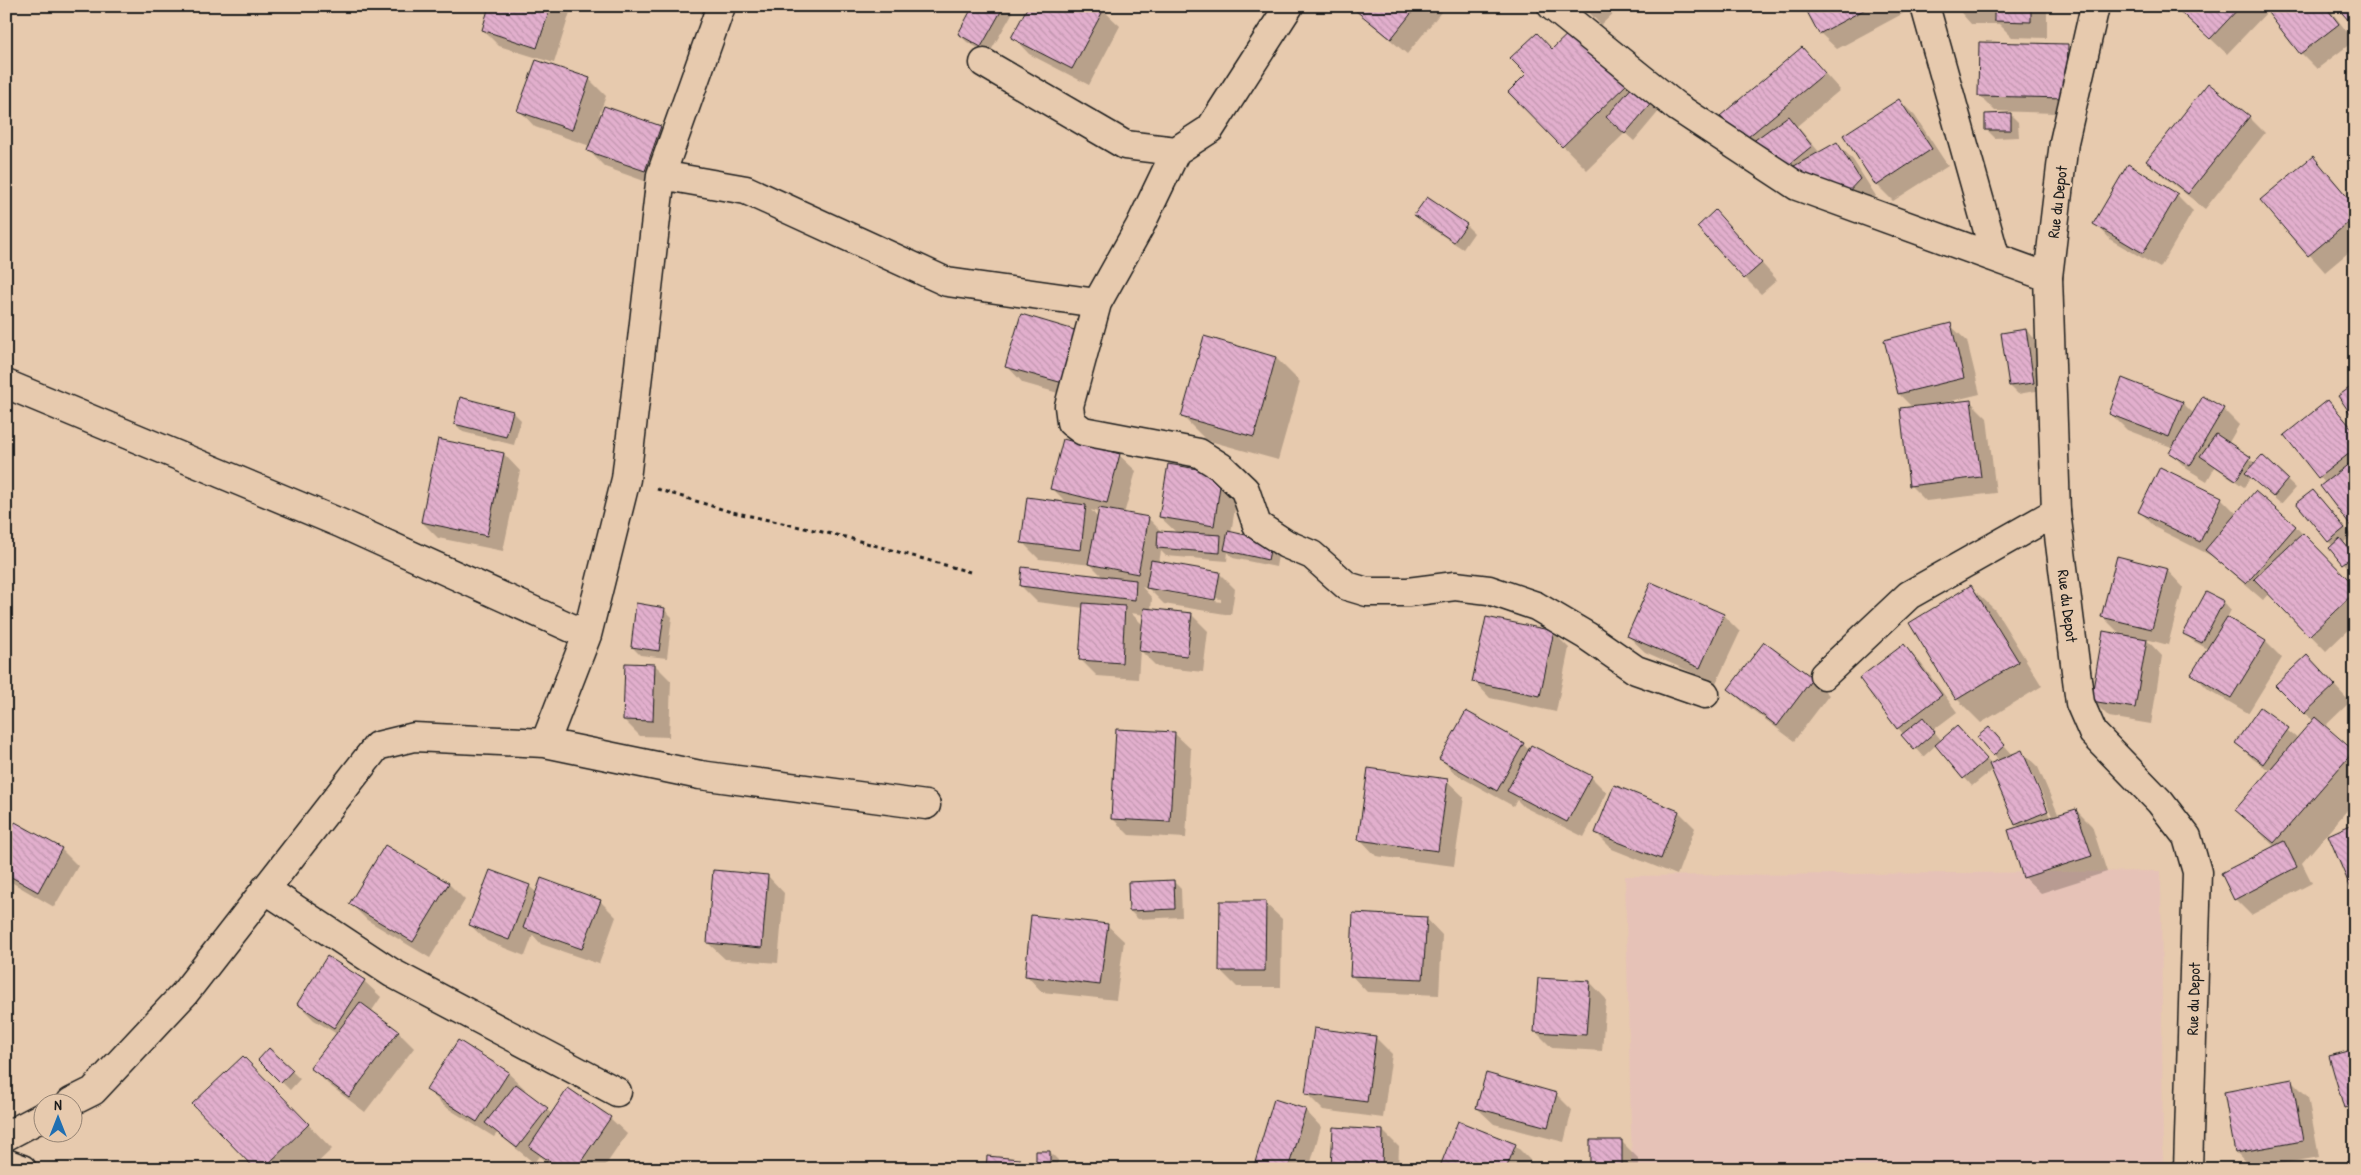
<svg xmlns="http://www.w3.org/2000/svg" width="2361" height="1175" viewBox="0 0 2361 1175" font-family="'Patrick Hand',sans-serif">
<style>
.built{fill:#e6c2b7}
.shadow{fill:#0003;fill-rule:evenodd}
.building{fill:url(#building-back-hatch);stroke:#1c1c1c}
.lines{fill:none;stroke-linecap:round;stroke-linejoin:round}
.street-casing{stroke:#1c1c1c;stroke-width:31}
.secondary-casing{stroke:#1c1c1c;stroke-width:31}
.path{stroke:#1c1c1c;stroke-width:3;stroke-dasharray:4 4;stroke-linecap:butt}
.street{stroke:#e7caae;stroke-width:28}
.secondary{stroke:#e7caae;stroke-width:28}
.labels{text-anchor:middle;stroke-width:4.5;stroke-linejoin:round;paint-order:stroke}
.street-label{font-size:16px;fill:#1c1c1c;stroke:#e7caae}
</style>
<defs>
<pattern id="building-back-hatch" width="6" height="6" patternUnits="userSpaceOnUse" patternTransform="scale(1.25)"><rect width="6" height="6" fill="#e2afcd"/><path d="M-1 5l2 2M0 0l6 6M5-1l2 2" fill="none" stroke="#c196af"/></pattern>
</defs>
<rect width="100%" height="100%" fill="#e7caae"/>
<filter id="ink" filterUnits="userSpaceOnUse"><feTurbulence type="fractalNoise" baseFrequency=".02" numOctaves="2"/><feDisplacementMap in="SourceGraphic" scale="10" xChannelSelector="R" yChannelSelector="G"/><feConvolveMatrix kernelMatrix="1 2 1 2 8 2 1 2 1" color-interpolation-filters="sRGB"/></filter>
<g filter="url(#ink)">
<path class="built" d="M 2161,871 L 2163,1169 L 1632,1169 L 1625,876 Z"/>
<path class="shadow" d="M 491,6 L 572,6 L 554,63 L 499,46 L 483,30 Z
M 975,6 L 1007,6 L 1013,12 L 989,54 L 967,42 L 959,34 Z
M 1351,6 L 1446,6 L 1407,54 Z
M 1583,6 L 1621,6 L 1601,25 Z
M 1776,6 L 1800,6 L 1784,14 Z
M 1806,6 L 1917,6 L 1837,49 L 1820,33 Z
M 1955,6 L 2047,6 L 2047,38 L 2012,37 L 1999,24 L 1971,24 Z
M 2176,6 L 2327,6 L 2354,41 L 2317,69 L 2301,53 L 2268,11 L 2227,54 Z
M 2355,6 L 2355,25 L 2350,20 Z
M 1103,10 L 1120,26 L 1089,85 L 1029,54 L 1013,37 Z
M 1574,30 L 1660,110 L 1634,141 L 1625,133 L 1587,170 L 1510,92 Z
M 2067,46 L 2084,62 L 2082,114 L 1995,111 L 1979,95 Z
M 1802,48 L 1840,90 L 1797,126 L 1820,153 L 1837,143 L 1853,160 L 1876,196 L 1862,210 L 1743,141 Z
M 537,61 L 590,80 L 606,96 L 599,115 L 661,127 L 677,143 L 661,187 L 605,167 L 589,151 L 590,146 L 535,127 L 519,110 Z
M 1899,100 L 1915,116 L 1948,166 L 1893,201 L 1877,185 Z
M 2010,114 L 2018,122 L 2019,137 L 1995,138 L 1987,130 Z
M 2249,117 L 2265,133 L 2205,209 L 2164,177 L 2148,161 Z
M 2313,158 L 2355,204 L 2355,247 L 2325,272 L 2262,201 Z
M 2177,195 L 2193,211 L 2160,268 L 2111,240 L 2095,223 Z
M 1715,212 L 1777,280 L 1761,294 L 1745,278 Z
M 1415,215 L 1466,225 L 1474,233 L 1463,249 L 1423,223 Z
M 1022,315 L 1079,399 L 1023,383 L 1007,366 Z
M 1950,325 L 1967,341 L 1980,394 L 1943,403 L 1943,405 L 1971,402 L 1987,418 L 1996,493 L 1926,501 L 1910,485 L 1913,408 L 1899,394 Z
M 2026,330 L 2034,338 L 2042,390 L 2018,394 L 2010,386 Z
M 1205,338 L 1276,358 L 1300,382 L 1278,460 L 1206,440 L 1182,416 Z
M 2123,380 L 2183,403 L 2194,414 L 2223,409 L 2239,425 L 2228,444 L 2256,463 L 2262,456 L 2295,488 L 2281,504 L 2251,477 L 2244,487 L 2215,467 L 2207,481 L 2187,469 L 2171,453 L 2174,448 L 2127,430 L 2110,413 Z
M 461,399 L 513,412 L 521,420 L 514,445 L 463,432 L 455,424 Z
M 2328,401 L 2355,430 L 2355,530 L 2325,483 L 2285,435 Z
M 504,454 L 520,471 L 503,551 L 438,538 L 422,522 Z
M 1119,455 L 1136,471 L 1124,514 L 1148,518 L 1162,532 L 1177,533 L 1160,517 L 1169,466 L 1238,490 L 1231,533 L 1279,550 L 1276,567 L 1233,558 L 1228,552 L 1227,561 L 1166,556 L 1161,551 L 1159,563 L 1219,573 L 1235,589 L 1231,615 L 1164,604 L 1149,589 L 1142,587 L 1152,598 L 1151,610 L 1191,614 L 1208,631 L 1203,672 L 1157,667 L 1140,650 L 1138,679 L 1097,676 L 1080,659 L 1084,608 L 1037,602 L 1021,586 L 1103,577 L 1091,565 L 1039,559 L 1022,542 L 1067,503 L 1052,488 ZM 1091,510 L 1100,513 L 1098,518 ZM 1164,590 L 1221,599 L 1221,602 L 1164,592 ZM 1131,613 L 1145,615 L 1143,625 Z
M 2256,493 L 2296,527 L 2355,588 L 2355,623 L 2326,651 L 2269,593 L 2263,600 L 2212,556 L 2156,528 L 2140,512 L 2221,498 L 2237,514 Z
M 2321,499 L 2352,536 L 2343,543 L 2355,556 L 2355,575 L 2330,548 L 2333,546 L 2328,541 Z
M 2167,570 L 2183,587 L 2168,645 L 2146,639 L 2162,656 L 2151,724 L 2109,717 L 2092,700 L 2125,634 L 2119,633 L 2102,616 Z
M 1971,587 L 1995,610 L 2042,686 L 1981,723 L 1957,699 L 1910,624 Z
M 2207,593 L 2224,602 L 2231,610 L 2227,618 L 2266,642 L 2282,658 L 2248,713 L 2209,690 L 2193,674 L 2208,649 L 2193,641 L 2185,634 Z
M 664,609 L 672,617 L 667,658 L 640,655 L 632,647 Z
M 1723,615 L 1740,632 L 1716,683 L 1645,652 L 1628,636 Z
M 1553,632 L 1569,648 L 1556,712 L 1490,698 L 1474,681 Z
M 1904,646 L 1920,662 L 1957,712 L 1933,730 L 1942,741 L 1965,735 L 1991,764 L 1999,760 L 1994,755 L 1997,737 L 2013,755 L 2021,751 L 2038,767 L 2059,816 L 2076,810 L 2092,826 L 2107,872 L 2041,893 L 2024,877 L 2020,828 L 2016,824 L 1993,769 L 1972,786 L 1936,745 L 1923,757 L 1898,728 ZM 2029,769 L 2031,769 L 2052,816 L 2050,817 Z
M 655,665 L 671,681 L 669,737 L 640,736 L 624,720 Z
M 2323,673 L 2350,702 L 2324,727 L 2355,754 L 2355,801 L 2302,863 L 2312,883 L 2251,915 L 2235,899 L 2275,847 L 2236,810 L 2270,771 L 2253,759 L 2236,743 L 2260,709 L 2298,739 L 2313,721 L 2277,685 Z
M 1812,679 L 1829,695 L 1794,741 L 1746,705 L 1730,689 Z
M 1174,733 L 1191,749 L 1186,838 L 1129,835 L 1113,819 Z
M 1523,744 L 1529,750 L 1591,777 L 1607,793 L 1584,837 L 1524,807 L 1517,800 L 1513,806 L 1457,775 L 1440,759 Z
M 1447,781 L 1464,797 L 1454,866 L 1376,856 L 1360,839 Z
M 1614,787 L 1679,812 L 1695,828 L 1677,875 L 1612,849 L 1596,833 Z
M 16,824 L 61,849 L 78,866 L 54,907 L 6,879 L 6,840 Z
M 386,846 L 449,884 L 465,900 L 430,958 L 367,920 L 351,904 Z
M 768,876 L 784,893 L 778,963 L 725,959 L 708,943 Z
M 1173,881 L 1181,889 L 1182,917 L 1138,919 L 1130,911 Z
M 529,886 L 537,893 L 600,901 L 616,917 L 599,964 L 541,944 L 533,935 L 525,956 L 487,941 L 470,925 Z
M 1265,903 L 1282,919 L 1281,987 L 1237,987 L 1220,970 Z
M 1426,918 L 1442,935 L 1439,995 L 1367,992 L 1351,975 Z
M 1107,925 L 1124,941 L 1116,1000 L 1042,992 L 1026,975 Z
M 364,981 L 381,997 L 371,1012 L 398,1032 L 414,1048 L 365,1112 L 328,1084 L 312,1068 L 337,1034 L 314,1020 L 298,1004 Z
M 1590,982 L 1606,999 L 1602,1051 L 1552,1048 L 1535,1031 Z
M 1375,1037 L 1392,1054 L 1383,1118 L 1323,1110 L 1306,1093 Z
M 458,1041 L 508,1073 L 525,1089 L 524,1091 L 552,1114 L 568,1090 L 610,1118 L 627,1134 L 603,1169 L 555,1169 L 539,1156 L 534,1163 L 497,1133 L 494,1137 L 444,1106 L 428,1090 Z
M 269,1049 L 300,1079 L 290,1090 L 259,1060 Z
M 2355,1050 L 2355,1117 L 2345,1107 Z
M 2292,1081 L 2308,1097 L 2319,1157 L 2252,1169 L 2236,1152 Z
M 267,1082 L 332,1149 L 311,1169 L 257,1169 Z
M 1556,1094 L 1572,1110 L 1564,1142 L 1494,1124 L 1477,1108 Z
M 1305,1110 L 1321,1127 L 1309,1169 L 1254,1169 Z
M 1383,1131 L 1399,1147 L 1398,1169 L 1332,1169 Z
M 1622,1142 L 1638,1158 L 1638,1169 L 1591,1169 Z
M 1515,1145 L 1531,1161 L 1528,1169 L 1441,1169 Z
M 1050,1152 L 1058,1160 L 1058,1169 L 1038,1169 Z
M 1019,1160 L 1027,1169 L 988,1169 Z"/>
<path class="building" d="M 489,6 L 551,6 L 537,48 L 482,30 Z
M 973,6 L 1004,6 L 981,47 L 958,34 Z
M 1028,6 L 1099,6 L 1104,9 L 1072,69 L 1011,38 Z
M 1350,6 L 1417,6 L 1391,39 Z
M 1804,6 L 1871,6 L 1819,34 Z
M 1954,6 L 1989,6 L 1989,8 L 1954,8 Z
M 1994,6 L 2031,6 L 2031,22 L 1994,21 Z
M 2174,6 L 2241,6 L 2210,39 Z
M 2268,6 L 2325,6 L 2339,24 L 2300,54 L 2265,9 Z
M 2336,6 L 2355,6 L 2355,16 L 2349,21 Z
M 1574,28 L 1628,83 L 1562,147 L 1508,92 L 1526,74 L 1510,58 L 1537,33 L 1552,49 Z
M 1979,42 L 2068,44 L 2066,98 L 1978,96 Z
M 1802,47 L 1825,73 L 1742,142 L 1720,116 Z
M 536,60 L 590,78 L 572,130 L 517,111 Z
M 2208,83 L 2250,116 L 2188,194 L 2146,161 Z
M 1634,85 L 1653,101 L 1625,134 L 1606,117 Z
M 1899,99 L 1932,149 L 1876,186 L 1843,135 Z
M 604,106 L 661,126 L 645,171 L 587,151 Z
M 2011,113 L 2011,130 L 1985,130 L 1985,114 Z
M 1788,116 L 1812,146 L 1785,168 L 1752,142 Z
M 1837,142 L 1860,179 L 1845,195 L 1787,170 Z
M 2313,156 L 2355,206 L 2355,217 L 2308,256 L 2260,200 Z
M 2128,164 L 2178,194 L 2143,253 L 2093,224 Z
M 1427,197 L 1467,224 L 1454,242 L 1414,215 Z
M 1715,210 L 1762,263 L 1744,279 L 1697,227 Z
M 1021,314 L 1078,331 L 1063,383 L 1005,367 Z
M 1951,323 L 1964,378 L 1898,394 L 1884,340 Z
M 2026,329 L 2034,383 L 2009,386 L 2001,333 Z
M 1204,336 L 1276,357 L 1254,437 L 1181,417 Z
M 2122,378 L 2183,402 L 2169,437 L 2109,414 Z
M 2355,384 L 2355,420 L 2338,396 Z
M 2203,396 L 2224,408 L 2190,466 L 2169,453 Z
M 460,397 L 513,411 L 506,437 L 454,424 Z
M 1971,400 L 1981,477 L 1909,486 L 1900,408 Z
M 2328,400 L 2355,432 L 2355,449 L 2318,478 L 2284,435 Z
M 2216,434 L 2251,457 L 2236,480 L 2200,456 Z
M 438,439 L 504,453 L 487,536 L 421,522 Z
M 1063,439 L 1120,454 L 1107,503 L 1050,489 Z
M 2262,455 L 2288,479 L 2273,497 L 2245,473 Z
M 2354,460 L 2355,460 L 2355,532 L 2320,486 Z
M 1168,464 L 1222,473 L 1214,526 L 1159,517 Z
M 2160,467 L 2222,497 L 2200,542 L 2138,512 Z
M 2313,490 L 2345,528 L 2328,542 L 2296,503 Z
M 2255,491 L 2296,526 L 2246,584 L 2205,550 Z
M 1027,497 L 1086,505 L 1081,550 L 1021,543 Z
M 1099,508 L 1149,517 L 1138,574 L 1088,564 Z
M 1158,531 L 1221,535 L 1220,553 L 1157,548 Z
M 1228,531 L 1272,541 L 1268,560 L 1224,550 Z
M 2303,533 L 2355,586 L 2355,592 L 2309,636 L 2254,579 Z
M 2340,538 L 2354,555 L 2342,564 L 2329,548 Z
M 2117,556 L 2168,569 L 2152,629 L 2101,617 Z
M 1151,560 L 1220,572 L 1215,600 L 1146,588 Z
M 1022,567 L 1136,580 L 1135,600 L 1020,586 Z
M 1651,582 L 1724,614 L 1700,668 L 1627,636 Z
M 1971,585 L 2019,662 L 1956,700 L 1909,623 Z
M 2206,592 L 2224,601 L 2202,643 L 2183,634 Z
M 636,603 L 665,608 L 659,651 L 631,647 Z
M 1083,603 L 1125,606 L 1122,663 L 1079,660 Z
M 1144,608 L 1192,613 L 1187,656 L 1139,651 Z
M 1486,617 L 1554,631 L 1540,696 L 1472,682 Z
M 2227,617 L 2266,641 L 2231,698 L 2191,674 Z
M 2103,631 L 2147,639 L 2135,708 L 2091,701 Z
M 1764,642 L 1813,678 L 1777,726 L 1728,689 Z
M 1904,644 L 1942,695 L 1897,729 L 1859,678 Z
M 2307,655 L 2335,685 L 2304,714 L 2275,685 Z
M 625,663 L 655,664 L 653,721 L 623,720 Z
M 2260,707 L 2289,728 L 2263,764 L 2235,743 Z
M 1466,711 L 1524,743 L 1497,791 L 1439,759 Z
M 1923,717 L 1935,732 L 1914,750 L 1901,735 Z
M 2315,717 L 2354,751 L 2274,843 L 2235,810 Z
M 1957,726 L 1987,759 L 1963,779 L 1935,745 Z
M 1989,727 L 2005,745 L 1993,756 L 1977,737 Z
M 1116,729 L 1175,732 L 1170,822 L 1111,819 Z
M 1531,745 L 1592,776 L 1567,822 L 1507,791 Z
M 2022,750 L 2048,811 L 2015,825 L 1989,764 Z
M 1368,768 L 1448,779 L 1438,851 L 1358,840 Z
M 1614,785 L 1679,811 L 1661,859 L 1595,833 Z
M 2076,809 L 2092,856 L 2023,878 L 2008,830 Z
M 15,822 L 62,848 L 38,892 L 6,874 L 6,838 Z
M 2355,823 L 2355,898 L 2328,835 Z
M 2284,841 L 2297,867 L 2234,900 L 2221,873 Z
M 385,845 L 449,883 L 413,942 L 349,904 Z
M 490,870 L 530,885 L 509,940 L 469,925 Z
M 713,870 L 768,875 L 762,948 L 707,943 Z
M 541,878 L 601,900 L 582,949 L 523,928 Z
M 1174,880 L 1175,909 L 1129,911 L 1128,882 Z
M 1220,901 L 1266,901 L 1265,971 L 1219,971 Z
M 1353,913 L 1427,917 L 1423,979 L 1350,976 Z
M 1031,915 L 1108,924 L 1100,985 L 1025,976 Z
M 327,956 L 365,980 L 334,1028 L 297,1004 Z
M 1538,978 L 1590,981 L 1586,1035 L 1534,1032 Z
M 360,1002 L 399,1031 L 349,1097 L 310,1068 Z
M 1314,1028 L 1376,1036 L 1367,1102 L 1305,1094 Z
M 458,1040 L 509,1072 L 477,1122 L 426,1090 Z
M 269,1048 L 293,1070 L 281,1083 L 258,1060 Z
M 2355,1049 L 2355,1105 L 2344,1108 L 2329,1056 Z
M 243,1056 L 309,1124 L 263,1169 L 255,1169 L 192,1104 Z
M 1486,1073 L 1557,1093 L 1548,1127 L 1476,1108 Z
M 2292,1079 L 2303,1141 L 2235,1153 L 2224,1092 Z
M 516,1084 L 548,1108 L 517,1148 L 485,1123 Z
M 568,1088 L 611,1117 L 576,1169 L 561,1169 L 529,1147 Z
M 1274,1099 L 1306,1109 L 1288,1169 L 1253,1169 Z
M 1458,1121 L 1516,1144 L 1506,1169 L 1439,1169 Z
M 1333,1127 L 1383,1130 L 1382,1169 L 1331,1169 Z
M 1590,1140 L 1622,1140 L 1622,1169 L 1590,1169 Z
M 1036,1151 L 1050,1151 L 1050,1169 L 1036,1169 Z
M 987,1156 L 1020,1159 L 1019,1169 L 986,1169 Z
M 2355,1162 L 2355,1169 L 2328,1169 L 2328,1165 Z
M 1074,1166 L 1152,1166 L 1152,1169 L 1074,1169 Z"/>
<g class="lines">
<g class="street-casing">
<path id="street" d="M 1552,6 L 1677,107 L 1797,186 L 2048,277
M 1925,6 L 1995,256
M 984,63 L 1125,145 L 1176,151 L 1210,129 L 1289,6
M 1176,151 L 1140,226 L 1097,303 L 1069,406 L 1071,422 L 1083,431 L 1199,453 L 1221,467 L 1245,490 L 1257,525 L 1286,544 L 1312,555 L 1347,586 L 1367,592 L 1408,592 L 1455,586 L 1489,590 L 1536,606 L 1587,636 L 1636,670 L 1705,694
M 661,175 L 746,190 L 947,282 L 1097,303
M 6,384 L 340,523 L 587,635
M 1824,675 L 1909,595 L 2056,512
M 545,743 L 587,635 L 626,479 L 661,175 L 721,6
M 265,889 L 392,973 L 617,1092
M 71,1102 L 93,1091 L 184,994 L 377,746 L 414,737 L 545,743 L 700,775 L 926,805
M 6,1136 L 42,1117
M 6,1163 L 22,1169"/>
</g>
<g class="secondary-casing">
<path id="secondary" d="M 2095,6 L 2064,142 L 2048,277 L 2056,512 L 2080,703 L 2093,733 L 2160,802 L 2187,837 L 2197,872 L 2188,1169"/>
</g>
<path class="path" d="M 657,489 L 728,511 L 845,537 L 970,572"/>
<use href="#street" class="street"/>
<use href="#secondary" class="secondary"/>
</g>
</g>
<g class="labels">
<g class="street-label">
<text transform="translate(2057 202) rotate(-83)" y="6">Rue du Depot</text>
<text transform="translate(2068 606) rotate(83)" y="6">Rue du Depot</text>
<text transform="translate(2193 999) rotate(-88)" y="6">Rue du Depot</text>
</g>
</g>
<rect width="2361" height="1175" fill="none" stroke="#e7caae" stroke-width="25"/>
<rect x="12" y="12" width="2336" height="1150" fill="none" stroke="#1c1c1c" stroke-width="2" filter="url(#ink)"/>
<g transform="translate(58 1118)"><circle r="24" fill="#e7caae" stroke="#968474"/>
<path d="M0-4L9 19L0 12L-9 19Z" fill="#1f6fb2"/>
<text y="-8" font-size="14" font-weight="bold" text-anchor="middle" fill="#1c1c1c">N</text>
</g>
</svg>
